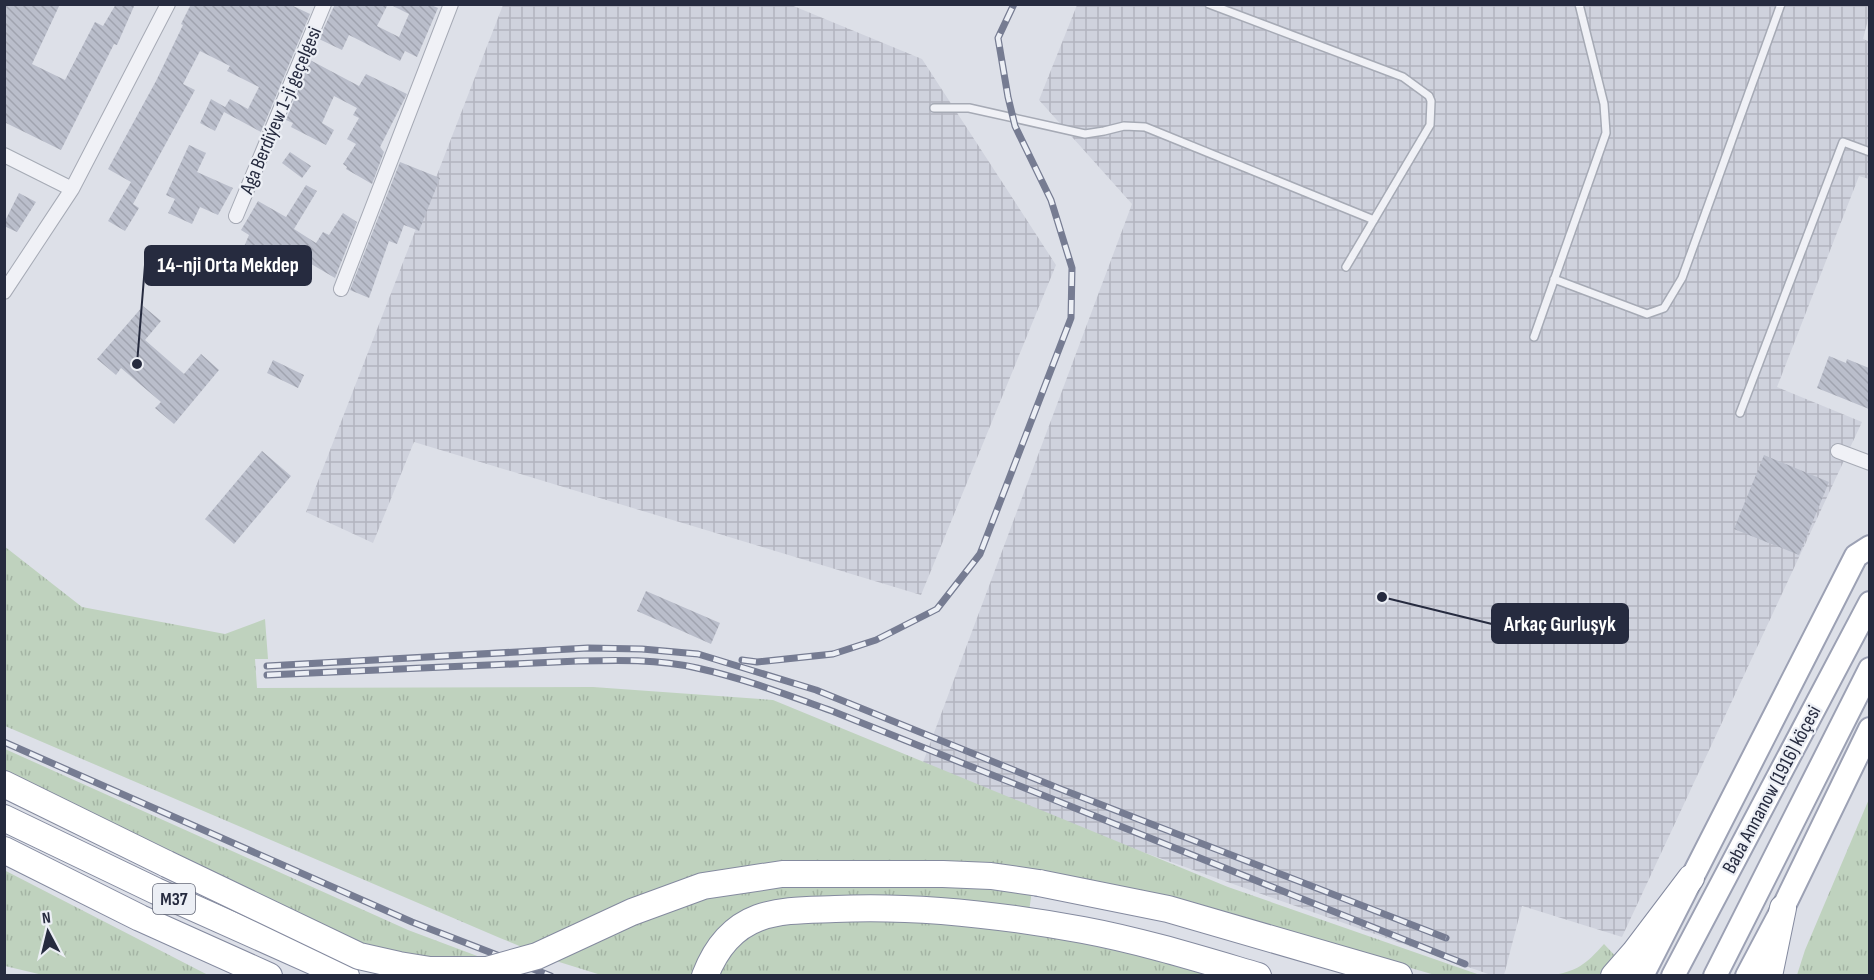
<svg xmlns="http://www.w3.org/2000/svg" width="1874" height="980" viewBox="0 0 1874 980" font-family="'Sofia Sans Condensed',sans-serif">
<style>
.industrial{fill:url(#industrial-grid)}
.grass{fill:url(#grass-tufts)}
.building{fill:url(#building-back-hatch)}
.lines{fill:none;stroke-linecap:round;stroke-linejoin:round}
.lane-casing{stroke:#a6aab5;stroke-width:10}
.street-casing{stroke:#a6aab5;stroke-width:16}
.primary-casing{stroke:#9ca1b4;stroke-width:26}
.highway-casing{stroke:#848a9f;stroke-width:28}
.lane{stroke:#f0f1f6;stroke-width:7}
.street{stroke:#f0f1f6;stroke-width:14}
.primary{stroke:#fff;stroke-width:22}
.highway{stroke:#fff;stroke-width:26}
.rail-casing{stroke:#767c92;stroke-width:7}
.rail{stroke:#eceff5;stroke-width:4.5;stroke-dasharray:14;stroke-linecap:butt}
.highway-bridge-casing{stroke:#848a9f;stroke-width:28;stroke-linecap:butt}
.highway-bridge{stroke:#fff;stroke-width:26}
.labels{text-anchor:middle;stroke-width:4.5;stroke-linejoin:round;paint-order:stroke}
.shield{fill:#eceff5;stroke:#616676;stroke-width:1.5}
.shield-label{font-size:18px;font-weight:bold;fill:#262b3f}
.street-label{font-size:20px;fill:#262b3f;stroke:#eceff5}
.leader{fill:none;stroke:#262b3f;stroke-width:2}
.callout-dot{fill:#262b3f;stroke:#eceff5;stroke-width:2}
.callout{fill:#262b3f;stroke:#262b3f;stroke-width:2}
.callout-label{font-size:21px;text-anchor:middle;font-weight:bold;fill:#fff}
</style>
<defs>
<pattern id="industrial-grid" width="8" height="8" patternUnits="userSpaceOnUse" patternTransform="scale(1.5)"><rect width="8" height="8" fill="#cfd2dd"/><path d="M0 4h8M4 0v8" fill="none" stroke="#b2b4bf"/></pattern>
<pattern id="grass-tufts" width="24" height="20" patternUnits="userSpaceOnUse" patternTransform="scale(1.5)"><rect width="24" height="20" fill="#bfd2be"/><path d="M3 7l-1-3M5 7V3M7 7l1-3M15 17l-1-3M17 17v-4M19 17l1-3" fill="none" stroke="#a4b4a4"/></pattern>
<pattern id="building-back-hatch" width="6" height="6" patternUnits="userSpaceOnUse" patternTransform="scale(1.5)"><rect width="6" height="6" fill="#babecb"/><path d="M-1 5l2 2M0 0l6 6M5-1l2 2" fill="none" stroke="#a0a3af"/></pattern>
</defs>
<rect width="100%" height="100%" fill="#dde0e8"/>
<path class="industrial" d="M 503,5 L 791,5 L 922,59 L 1056,265 L 921,595 L 414,442 L 373,543 L 306,512 Z
M 1077,5 L 1869,5 L 1869,16 L 1863,39 L 1870,42 L 1869,179 L 1859,176 L 1777,387 L 1862,422 L 1622,937 L 1522,906 L 1504,975 L 1491,975 L 919,773 L 1132,204 L 1039,100 Z"/>
<path class="grass" d="M 4,546 L 82,607 L 225,634 L 265,619 L 268,659 L 255,659 L 257,688 L 593,687 L 773,700 L 1228,887 L 1480,975 L 1435,975 L 1186,903 L 1127,888 L 1035,869 L 1027,926 L 1235,975 L 601,975 L 556,961 L 500,938 L 5,726 Z
M 5,749 L 408,930 L 528,975 L 391,975 L 174,880 L 186,858 L 5,772 Z
M 1869,799 L 1869,975 L 1797,975 L 1805,950 Z
M 4,870 L 208,975 L 47,976 L 5,966 Z
M 1604,944 L 1620,961 L 1603,975 L 1549,976 C 1578,971 1585,965 1604,944 Z"/>
<path class="building" d="M 4,4 L 60,4 L 32,64 L 65,80 L 95,22 L 103,26 L 116,4 L 135,4 L 117,45 L 114,44 L 61,150 L 4,122 Z
M 191,4 L 289,4 L 310,14 L 261,132 L 224,112 L 215,131 L 200,123 L 211,99 L 225,107 L 230,99 L 248,109 L 259,87 L 227,71 L 230,66 L 200,51 L 183,84 L 195,90 L 133,204 L 139,208 L 125,231 L 108,221 L 131,182 L 108,169 L 156,81 L 183,25 L 181,24 Z
M 335,4 L 388,4 L 377,26 L 399,37 L 409,14 L 389,4 L 429,4 L 438,8 L 417,57 L 405,51 L 400,61 L 349,35 L 342,50 L 319,39 Z
M 310,60 L 359,86 L 366,74 L 407,94 L 380,147 L 384,152 L 372,184 L 346,169 L 347,167 L 343,164 L 356,144 L 347,139 L 359,118 L 353,115 L 357,108 L 334,96 L 322,123 L 334,130 L 326,145 L 291,127 L 293,123 L 286,120 Z
M 189,145 L 206,153 L 197,172 L 233,188 L 218,215 L 200,207 L 192,224 L 168,213 L 175,199 L 166,195 Z
M 290,152 L 311,166 L 302,178 L 282,163 Z
M 400,162 L 440,178 L 419,231 L 404,225 L 397,244 L 389,241 L 369,298 L 350,290 Z
M 306,185 L 317,191 L 294,229 L 316,243 L 323,232 L 329,235 L 343,213 L 357,222 L 335,278 L 284,248 L 275,264 L 243,249 L 249,235 L 241,230 L 258,201 L 286,217 Z
M 19,193 L 36,202 L 17,232 L 4,226 L 4,223 Z
M 143,306 L 161,321 L 145,340 L 184,374 L 201,354 L 219,370 L 174,424 L 155,408 L 161,402 L 121,368 L 116,375 L 97,359 Z
M 1829,356 L 1846,363 L 1847,359 L 1869,368 L 1869,409 L 1817,388 Z
M 273,360 L 304,375 L 298,388 L 267,373 Z
M 262,451 L 291,476 L 234,544 L 205,519 Z
M 1764,455 L 1829,482 L 1799,555 L 1734,529 Z
M 646,591 L 720,623 L 711,644 L 637,611 Z"/>
<g class="lines">
<g class="lane-casing">
<path id="lane" d="M 1209,4 L 1403,77 L 1429,96 L 1431,101 L 1430,125 L 1346,267
M 934,108 L 969,108 L 1085,134 L 1104,131 L 1124,126 L 1145,127 L 1374,220
M 1554,279 L 1647,314 L 1664,308 L 1682,278 L 1781,4
M 1534,337 L 1606,133 L 1604,104 L 1579,4
M 1740,413 L 1843,142 L 1870,152"/>
</g>
<g class="street-casing">
<path id="street" d="M 4,155 L 72,189
M 236,216 L 324,4
M 341,289 L 451,4
M 4,292 L 72,189 L 168,4
M 1838,451 L 1870,463"/>
</g>
<g class="primary-casing">
<path id="primary" d="M 1642,976 L 1856,556 L 1870,547
M 1673,976 L 1870,603
M 1715,976 L 1870,669
M 1747,976 L 1783,908 L 1870,729"/>
</g>
<g class="highway-casing">
<path id="highway" d="M 4,784 L 167,864
M 4,818 L 156,891 L 346,976
M 4,850 L 140,918 L 269,976
M 1039,883 L 1168,909 L 1399,976
M 705,976 C 715,950 731,928 758,918 C 782,909 810,910 835,909 C 917,905 1001,915 1083,930 C 1142,941 1200,959 1258,976
M 1614,976 L 1635,952 L 1691,878
M 1769,976 L 1783,908"/>
</g>
<use href="#lane" class="lane"/>
<use href="#street" class="street"/>
<use href="#primary" class="primary"/>
<use href="#highway" class="highway"/>
<g class="rail-casing">
<path id="rail" d="M 742,660 L 757,662 L 833,654 L 876,640 L 937,609 L 980,554 L 1071,318 L 1072,268 L 1051,200 L 1015,126 L 1008,97 L 998,38 L 1014,4
M 267,666 L 588,648 L 642,649 L 698,654 L 816,690 L 1058,788 L 1446,938
M 267,675 L 578,661 C 617,660 658,659 697,668 C 743,678 787,695 832,711 L 1465,964
M 4,742 L 412,922 L 551,976"/>
</g>
<use href="#rail" class="rail"/>
<g class="highway-bridge-casing">
<path id="highway-bridge" d="M 167,864 L 359,956 L 399,965 L 430,970 L 487,970 L 537,956 L 632,912 L 703,886 L 782,874 L 943,874 L 991,876 L 1039,883"/>
</g>
<use href="#highway-bridge" class="highway-bridge"/>
</g>
<g class="labels">
<rect class="shield" x="153" y="884" width="42" height="30" rx="4.5"/>
<g class="shield-label">
<text x="174" y="905">M37</text>
</g>
<g class="street-label">
<text transform="translate(280 110) rotate(-67)" y="7">Aga Berdiýew 1-ji geçelgesi</text>
<text transform="translate(1771 789) rotate(-62)" y="7">Baba Annanow (1916) köçesi</text>
</g>
</g>
<path class="leader" d="M137 364L145 265M1382 597L1492 624"/>
<g class="callout-dot">
<circle cx="137" cy="364" r="6"/>
<circle cx="1382" cy="597" r="6"/>
</g>
<g class="callout">
<rect x="145" y="246" width="166" height="39" rx="6"/>
<rect x="1492" y="604" width="136" height="39" rx="6"/>
</g>
<g class="callout-label">
<text x="228" y="272">14-nji Orta Mekdep</text>
<text x="1560" y="631">Arkaç Gurluşyk</text>
</g>
<rect width="1874" height="980" fill="none" stroke="#262b3f" stroke-width="12"/>
<g transform="translate(48 932) rotate(353)" stroke="#eceff5" stroke-width="4.5" paint-order="stroke">
<path d="M0-4.5L10 22L0 15L-10 22Z" fill="#262b3f"/>
<text y="-9" font-size="16" font-weight="bold" text-anchor="middle" fill="#262b3f">N</text>
</g>
</svg>
